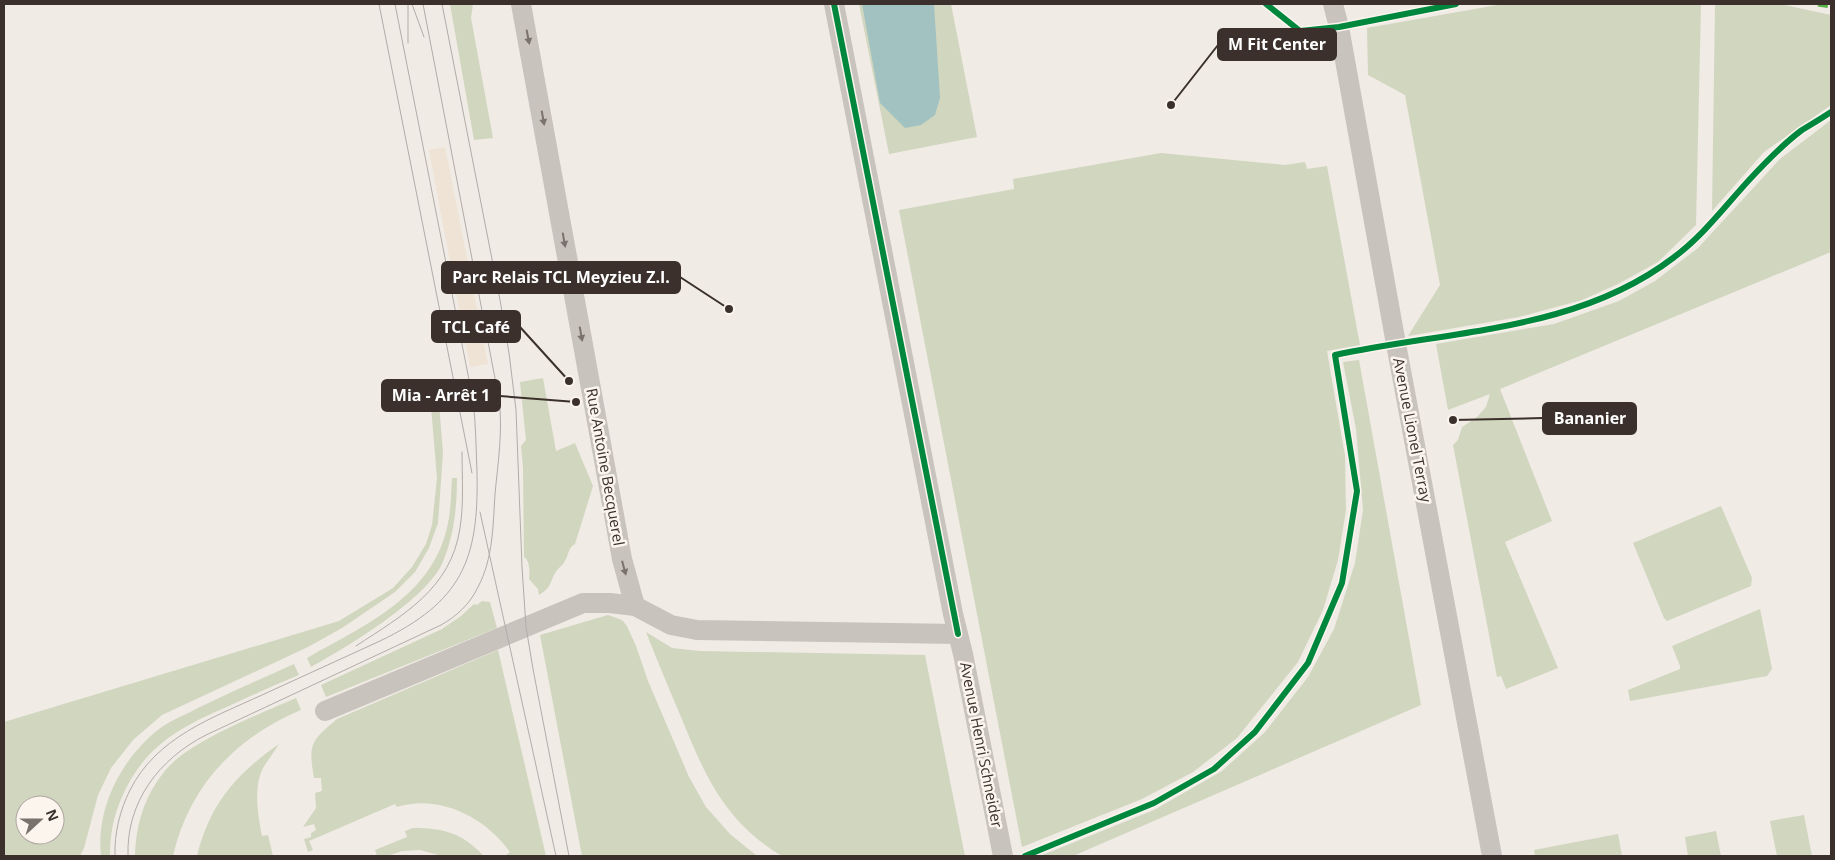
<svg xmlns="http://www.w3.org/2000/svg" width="1835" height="860" viewBox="0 0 1835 860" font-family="'Open Sans',sans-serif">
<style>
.green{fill:#d1d6bf;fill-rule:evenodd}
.plaza{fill:#eee3d5}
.water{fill:#a1c2c1}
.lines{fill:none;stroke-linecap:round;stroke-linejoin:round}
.minor{stroke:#c9c3be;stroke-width:20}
.tram{stroke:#b1aca8;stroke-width:1}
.quiet{stroke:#57b246;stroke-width:5;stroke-dasharray:10 5;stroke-linecap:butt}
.cycleway-casing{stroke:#fbf5ee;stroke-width:9}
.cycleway{stroke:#00873e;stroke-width:6}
.oneway{fill:#7b726d}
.labels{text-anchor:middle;stroke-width:5;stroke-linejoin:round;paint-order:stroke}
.street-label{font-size:15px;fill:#3b302b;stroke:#fbf5ee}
.leader{fill:none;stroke:#3b302b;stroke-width:2}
.callout-dot{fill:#3b302b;stroke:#fbf5ee;stroke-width:2}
.callout{fill:#3b302b;stroke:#3b302b;stroke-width:2}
.callout-label{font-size:16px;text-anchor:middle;font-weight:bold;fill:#fff}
</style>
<rect width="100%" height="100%" fill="#f0ebe5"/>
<path class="green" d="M 450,4 L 473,4 L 471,18 L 493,138 L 474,140 Z
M 859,4 L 951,4 L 977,137 L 889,154 Z
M 1503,4 L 1701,4 L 1696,225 L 1658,262 L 1618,284 L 1582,300 L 1519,317 L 1408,336 L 1440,285 L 1405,95 L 1368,75 L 1367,28 Z
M 1715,4 L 1780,4 L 1831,15 L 1831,105 L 1764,152 L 1712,211 Z
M 1831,120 L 1831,252 L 1500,389 L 1552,521 L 1505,542 L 1558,668 L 1506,689 L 1501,676 L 1497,677 L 1453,445 L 1458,440 L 1462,427 L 1476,418 L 1486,407 L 1490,394 L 1448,410 L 1436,344 L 1554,324 L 1619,301 L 1655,281 L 1698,248 L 1780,159 Z
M 1161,153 L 1285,165 L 1305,162 L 1307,169 L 1327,166 L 1360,345 L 1327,351 L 1345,456 L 1346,510 L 1338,560 L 1323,610 L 1298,662 L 1237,738 L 1193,772 L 1142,799 L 1022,847 L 899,210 L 1014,189 L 1013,179 Z
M 1359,360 L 1421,705 L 1073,856 L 1040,856 L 1154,810 L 1222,771 L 1265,732 L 1308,677 L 1334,629 L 1355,563 L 1363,510 L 1356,429 L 1343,362 Z
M 543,378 L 556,451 L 575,443 L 593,486 L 575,544 C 568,548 569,554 565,561 C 563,565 561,566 558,569 C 549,580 554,586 539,595 L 538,589 L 529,579 C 530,572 530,561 524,557 L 523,468 L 521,446 L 526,440 L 520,382 Z
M 438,392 L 443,453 L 438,523 L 429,548 L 415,572 L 395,592 L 342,628 L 308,647 L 162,715 L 133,740 L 111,768 L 98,795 L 84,848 L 80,856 L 4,856 L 4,722 L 339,621 L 393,588 L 412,567 L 426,544 L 432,525 L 437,478 L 430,395 ZM 25,805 L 55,805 L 55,835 L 25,835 Z
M 452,478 L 457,478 C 457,507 454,537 442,564 C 424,601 347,647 311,667 L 307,658 C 365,625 434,596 448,523 C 451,509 451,493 452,478 Z
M 1721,506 L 1752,578 L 1751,586 L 1667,621 L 1664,618 L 1633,543 Z
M 482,601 L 490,602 L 497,628 L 326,697 L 321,685 L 442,629 L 461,616 L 474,604 L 477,605 Z
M 1760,609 L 1772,669 L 1767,676 L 1630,701 L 1628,690 L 1680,669 L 1680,666 L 1672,646 Z
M 608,615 L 622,620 L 627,626 L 636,646 L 648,681 L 689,777 L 706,807 L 730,834 L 757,856 L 582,856 L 540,635 Z
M 646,632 L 672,648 L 700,651 L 925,655 L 965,856 L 782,856 C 725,822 705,776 681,717 C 669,689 657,660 646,632 Z
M 498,650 L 546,856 L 505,856 L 510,852 C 485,817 439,794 397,807 L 395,804 L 309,841 L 313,850 L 308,852 L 304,839 L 311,837 L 311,833 L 316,830 L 314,824 L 303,827 L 316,808 L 315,793 L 322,791 L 321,778 L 314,778 C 308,744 311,741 337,719 Z
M 294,664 L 299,675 C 275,685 252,695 229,706 C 180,727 144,746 122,797 C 113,817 110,835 110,856 L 101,856 C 96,808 121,759 159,729 C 171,720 187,714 200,707 C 231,692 263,678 294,664 Z
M 296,698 L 301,710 C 236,737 189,786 173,856 L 135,856 C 136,825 144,797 164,772 C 187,742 260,714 296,698 Z
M 279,744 C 274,752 268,760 263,768 C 253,788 258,815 262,836 L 268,835 L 273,856 L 197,856 C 210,804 235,775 279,744 Z
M 1804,815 L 1812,856 L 1777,856 L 1770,821 Z
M 413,828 C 444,828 462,833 484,856 L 442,856 L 420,850 L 402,851 L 387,856 L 377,856 L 375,850 L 407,837 L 405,831 Z
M 1716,831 L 1721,856 L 1688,856 L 1685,837 Z
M 1618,834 L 1622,856 L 1535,856 L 1534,850 Z"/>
<path class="plaza" d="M 445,147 L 488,364 L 470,367 L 429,150 Z"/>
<path class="water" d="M 862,4 L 934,4 L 940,98 L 935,115 L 921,125 L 905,128 L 880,103 Z"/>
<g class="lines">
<path class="minor" d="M 521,4 L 622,559 L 635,606 L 671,625 L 697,630 L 958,634
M 834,4 L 953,614 L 963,654 L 1003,856
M 1333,4 L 1339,27 L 1396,344 L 1492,856
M 325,711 L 583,603 L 610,603 L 635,606"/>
<path class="tram" d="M 379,4 L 472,473
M 408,4 L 408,43
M 412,4 L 424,37
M 442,4 L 500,300 L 509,353 L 516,410 L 522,567 L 526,627 L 533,669 L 569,856
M 480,512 L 556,856
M 356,646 C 403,615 451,589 460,528 C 464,503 462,477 462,452
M 115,856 C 114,834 120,810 130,790 C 157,737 212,718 262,695 C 301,677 341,659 380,641 C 461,602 479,561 477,473 C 476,449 476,425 473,400 L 395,4
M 128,856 C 126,802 159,759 206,735 L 441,625 C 457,616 470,604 478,587 C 493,559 493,526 495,494 C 498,462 503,431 499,399 L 423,4"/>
<path class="quiet" d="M 1818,4 L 1831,6"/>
<g class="cycleway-casing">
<path id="cycleway" d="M 834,4 L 958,634
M 1266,4 L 1300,31 L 1339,27 L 1456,4
M 1025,856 L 1154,803 L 1214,769 L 1255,732 L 1308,663 L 1342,583 L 1357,491 L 1335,355 C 1450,330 1576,332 1673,258 C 1703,236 1725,206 1750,179 C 1763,165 1787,141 1802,130 C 1812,124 1822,118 1831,112"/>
</g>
<use href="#cycleway" class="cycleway"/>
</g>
<defs><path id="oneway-solid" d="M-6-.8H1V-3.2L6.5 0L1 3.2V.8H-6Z" transform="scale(1.25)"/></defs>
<g class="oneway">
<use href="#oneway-solid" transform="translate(528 37) rotate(79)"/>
<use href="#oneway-solid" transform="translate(543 118) rotate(80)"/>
<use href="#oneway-solid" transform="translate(564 240) rotate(80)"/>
<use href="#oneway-solid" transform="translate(581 334) rotate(80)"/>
<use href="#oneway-solid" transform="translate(624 568) rotate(75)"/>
</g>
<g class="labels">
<g class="street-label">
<text transform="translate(1412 430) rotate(79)" y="5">Avenue Lionel Terray</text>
<text transform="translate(605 467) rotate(80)" y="5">Rue Antoine Becquerel</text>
<text transform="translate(981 745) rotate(79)" y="5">Avenue Henri Schneider</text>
</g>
</g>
<path class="leader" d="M1171 105L1218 45M729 309L680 277M569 381L520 327M576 402L500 396M1453 420L1543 418"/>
<g class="callout-dot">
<circle cx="1171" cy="105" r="5"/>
<circle cx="729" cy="309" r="5"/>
<circle cx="569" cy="381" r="5"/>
<circle cx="576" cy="402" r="5"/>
<circle cx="1453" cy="420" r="5"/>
</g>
<g class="callout">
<rect x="1218" y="29" width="118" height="31" rx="5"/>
<rect x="442" y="262" width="238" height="31" rx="5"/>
<rect x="432" y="311" width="88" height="31" rx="5"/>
<rect x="382" y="380" width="118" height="31" rx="5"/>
<rect x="1543" y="403" width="93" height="31" rx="5"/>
</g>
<g class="callout-label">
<text x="1277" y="50">M Fit Center</text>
<text x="561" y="283">Parc Relais TCL Meyzieu Z.I.</text>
<text x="476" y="333">TCL Café</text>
<text x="441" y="401">Mia - Arrêt 1</text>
<text x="1590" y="424">Bananier</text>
</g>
<rect width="1835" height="860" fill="none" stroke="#3b302b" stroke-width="10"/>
<g transform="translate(40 820) rotate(69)"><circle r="24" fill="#fbf5ee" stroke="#aea6a0"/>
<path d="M0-4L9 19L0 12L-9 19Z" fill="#7a716c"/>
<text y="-8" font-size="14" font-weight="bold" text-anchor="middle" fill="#3b302b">N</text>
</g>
</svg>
